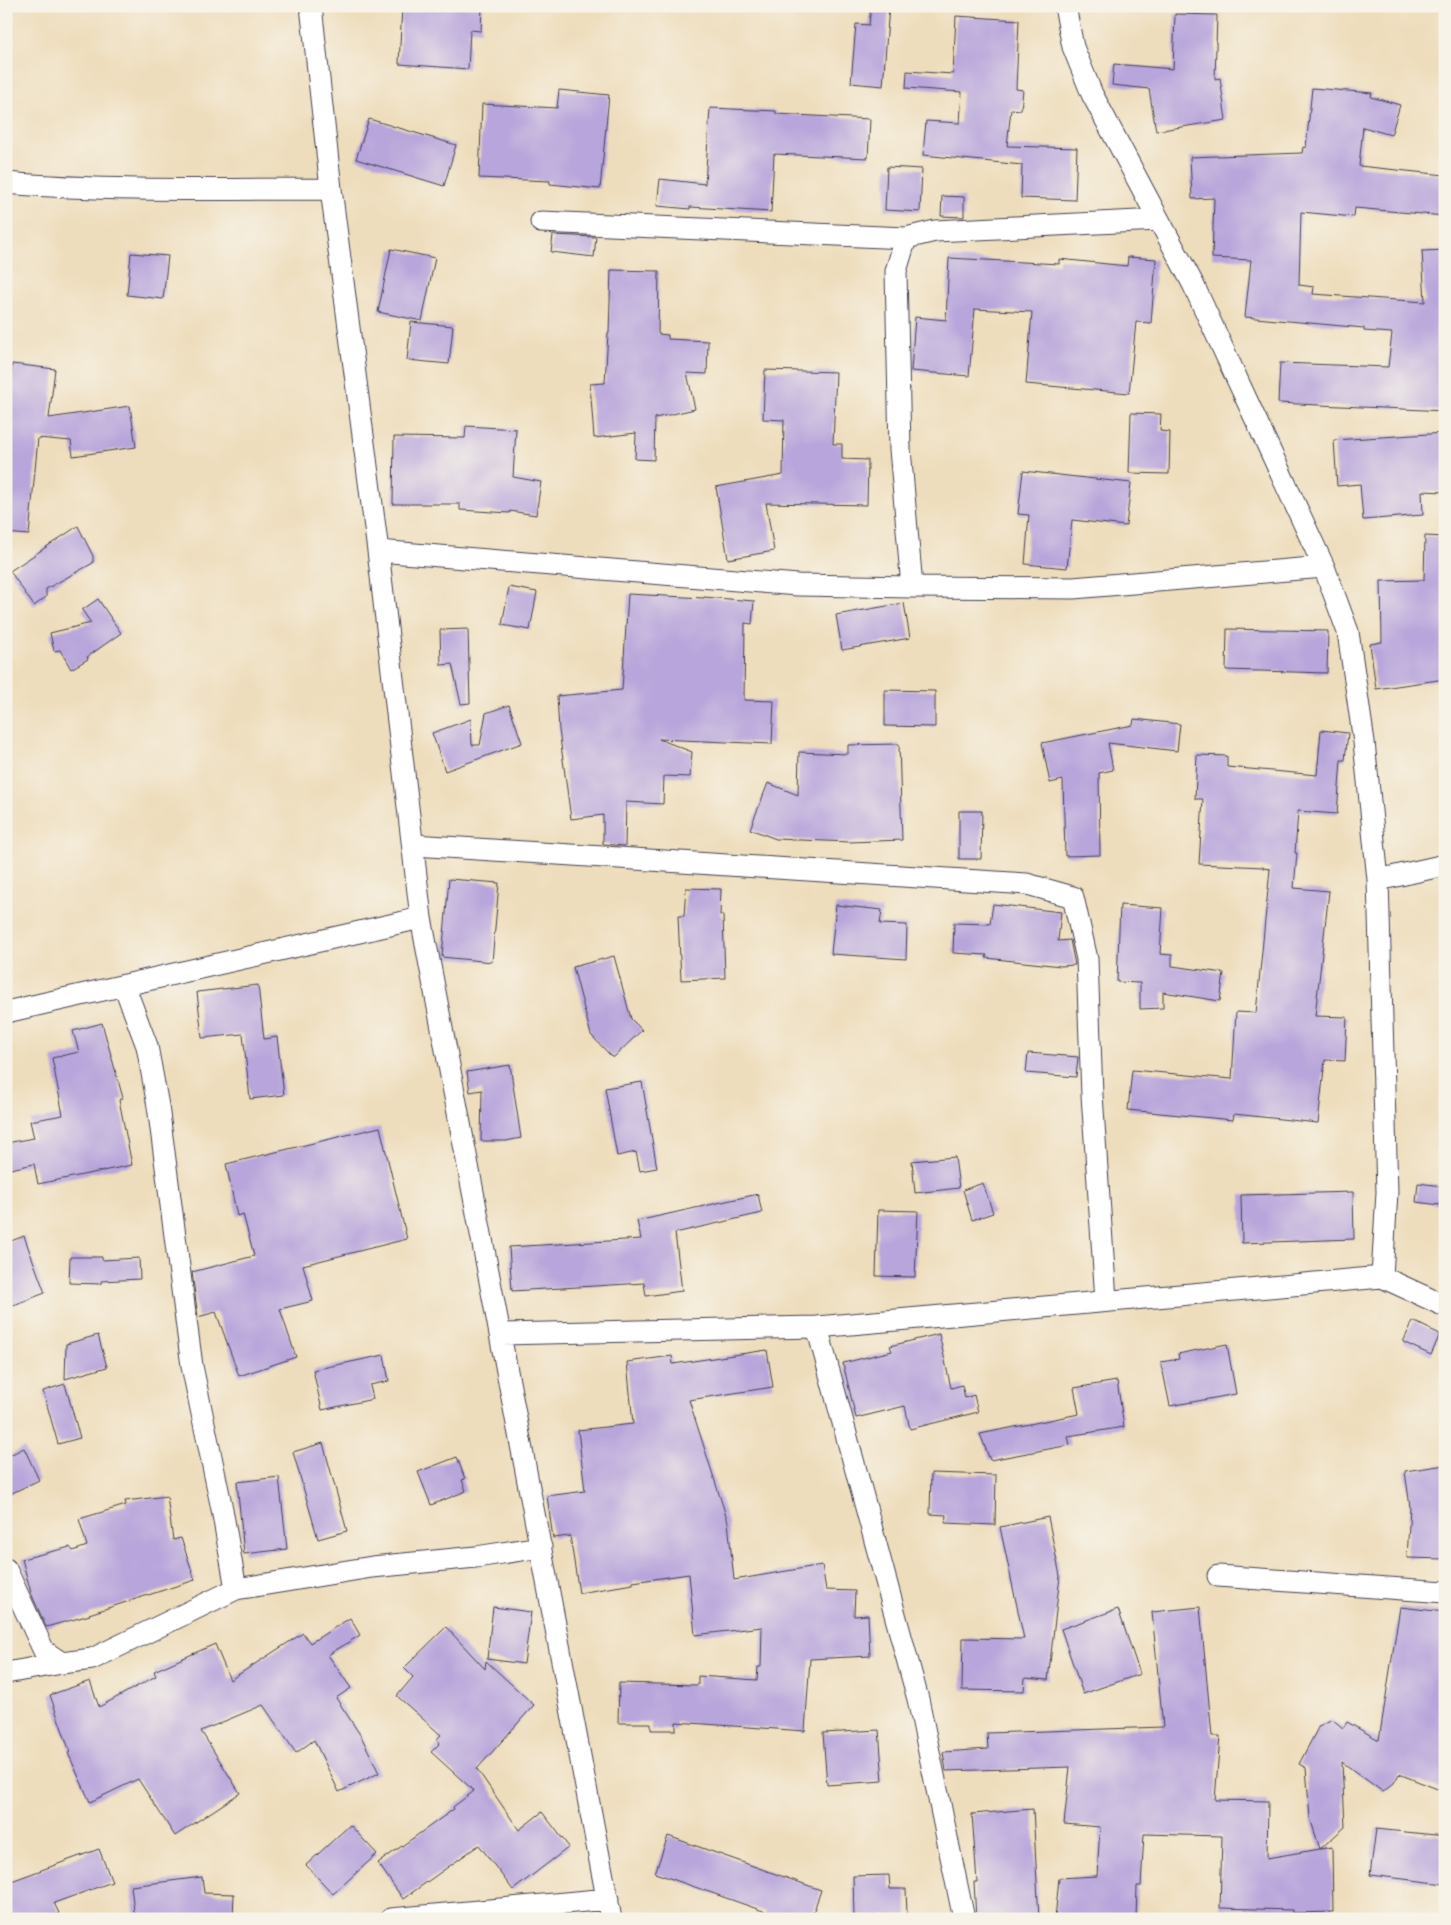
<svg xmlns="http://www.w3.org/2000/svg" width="1451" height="1925" viewBox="0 0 1451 1925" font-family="Mali,sans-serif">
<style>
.building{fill:#b8a5db}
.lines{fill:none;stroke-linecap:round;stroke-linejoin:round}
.minor-casing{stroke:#413e4e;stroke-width:23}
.minor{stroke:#fff;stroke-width:21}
</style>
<rect width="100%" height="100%" fill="#f7f3e8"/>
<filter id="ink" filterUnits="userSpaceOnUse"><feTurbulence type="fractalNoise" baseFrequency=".02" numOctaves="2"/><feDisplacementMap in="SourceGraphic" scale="10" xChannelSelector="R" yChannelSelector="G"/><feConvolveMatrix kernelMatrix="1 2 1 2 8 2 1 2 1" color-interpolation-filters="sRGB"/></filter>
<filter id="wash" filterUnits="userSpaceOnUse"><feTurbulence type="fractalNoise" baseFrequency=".0096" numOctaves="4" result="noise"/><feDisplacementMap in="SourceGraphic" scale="20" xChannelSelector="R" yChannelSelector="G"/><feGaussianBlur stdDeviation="1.12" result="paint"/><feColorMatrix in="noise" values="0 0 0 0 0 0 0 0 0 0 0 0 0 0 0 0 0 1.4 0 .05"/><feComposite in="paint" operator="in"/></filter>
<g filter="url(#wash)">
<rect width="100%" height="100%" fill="#eeddbc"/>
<g id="blocks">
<path class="building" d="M 402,6 L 482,7 L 481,31 L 470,30 L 468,69 L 399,64 Z
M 871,6 L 889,6 L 883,86 L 851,83 L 856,24 L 869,25 Z
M 1175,14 L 1217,15 L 1215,79 L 1220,78 L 1226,120 L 1156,131 L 1149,89 L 1112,85 L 1114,64 L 1173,69 Z
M 956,16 L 1019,20 L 1016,89 L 1023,90 L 1021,110 L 1011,109 L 1007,146 L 1077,148 L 1075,200 L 1021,198 L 1022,165 L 923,155 L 926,121 L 960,123 L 962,92 L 906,88 L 907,71 L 953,74 Z
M 1312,88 L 1372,93 L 1371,97 L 1400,105 L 1391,135 L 1363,127 L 1359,166 L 1445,175 L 1445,216 L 1355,208 L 1354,217 L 1301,212 L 1299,285 L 1314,287 L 1313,294 L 1425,302 L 1422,251 L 1445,250 L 1445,411 L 1278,403 L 1280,363 L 1388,367 L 1392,333 L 1364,331 L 1364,328 L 1245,317 L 1251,260 L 1212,258 L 1214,198 L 1192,199 L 1190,157 L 1302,153 L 1303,147 L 1306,148 Z
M 559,90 L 609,95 L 600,189 L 550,184 L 550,181 L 479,178 L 482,104 L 557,108 Z
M 710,108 L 776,111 L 776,114 L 870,119 L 868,158 L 774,154 L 771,212 L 690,207 L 690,209 L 657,206 L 660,179 L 705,184 Z
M 369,119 L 456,145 L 444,186 L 356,159 Z
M 887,167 L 922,169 L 920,212 L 885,210 Z
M 942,196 L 964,197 L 964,217 L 941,216 Z
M 553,235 L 596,237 L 594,257 L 551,252 Z
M 391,249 L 435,258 L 422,321 L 378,312 Z
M 131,253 L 168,256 L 163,299 L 127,295 Z
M 1128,257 L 1156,259 L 1151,323 L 1136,322 L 1129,393 L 1026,384 L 1032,312 L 975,309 L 969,376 L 911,371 L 915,317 L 946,320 L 949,258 L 1059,264 L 1059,259 L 1127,266 Z
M 611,270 L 659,271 L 658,334 L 668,335 L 668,339 L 708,341 L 707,374 L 687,373 L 695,409 L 655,418 L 654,460 L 635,459 L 636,433 L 594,438 L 590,384 L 605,383 L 608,333 L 609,333 Z
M 411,322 L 453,326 L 449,364 L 407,360 Z
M 12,364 L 55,369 L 49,418 L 130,406 L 136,447 L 73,456 L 71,441 L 38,438 L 29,535 L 6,533 L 6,414 Z
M 765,370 L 836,372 L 833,444 L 842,444 L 842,459 L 868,460 L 867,505 L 766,503 L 774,551 L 728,559 L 716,487 L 783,475 L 784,420 L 763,419 Z
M 1131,413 L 1161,414 L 1160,431 L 1170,432 L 1169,474 L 1129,473 Z
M 466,426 L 516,429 L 513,477 L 541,482 L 536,515 L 510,511 L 510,513 L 460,510 L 460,504 L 393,504 L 394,437 L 465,438 Z
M 1445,433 L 1445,492 L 1422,491 L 1423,515 L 1363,520 L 1360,484 L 1337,486 L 1334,440 Z
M 1023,471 L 1131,483 L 1126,526 L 1072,520 L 1067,568 L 1025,564 L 1029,515 L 1018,514 Z
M 78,526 L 93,556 L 93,563 L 46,589 L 46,597 L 34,606 L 10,571 Z
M 1425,536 L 1445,537 L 1445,569 L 1443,569 L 1445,679 L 1376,689 L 1370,644 L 1382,642 L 1381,581 L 1424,580 Z
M 509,587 L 537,592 L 530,630 L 502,625 Z
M 628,594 L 704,598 L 704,597 L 754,601 L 752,624 L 745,623 L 744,700 L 774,701 L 772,744 L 659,739 L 692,752 L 690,777 L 664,776 L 663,804 L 626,802 L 625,846 L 603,844 L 603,815 L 571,819 L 559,730 L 557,696 L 622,690 Z
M 98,599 L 121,633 L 87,657 L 88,659 L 71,669 L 60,650 L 54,651 L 50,633 L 91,623 L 82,610 Z
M 904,603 L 910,638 L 842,650 L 836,615 Z
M 468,629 L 470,703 L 461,704 L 452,664 L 441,665 L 440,630 Z
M 1227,629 L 1328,631 L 1327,673 L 1226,670 Z
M 885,690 L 935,691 L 935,727 L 885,726 Z
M 509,705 L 522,743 L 445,771 L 432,733 L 471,719 L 472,745 L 480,745 L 486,713 Z
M 1134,719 L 1180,724 L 1177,751 L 1108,743 L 1113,770 L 1099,773 L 1100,855 L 1065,856 L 1063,780 L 1050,783 L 1042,743 L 1133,725 Z
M 1321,730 L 1348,733 L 1345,760 L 1341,760 L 1337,814 L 1298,811 L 1295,853 L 1297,853 L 1294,888 L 1329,891 L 1315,1016 L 1347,1017 L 1345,1061 L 1325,1060 L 1318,1123 L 1234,1114 L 1233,1120 L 1128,1110 L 1132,1070 L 1232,1079 L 1236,1012 L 1256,1013 L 1270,869 L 1263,868 L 1263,867 L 1199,864 L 1203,799 L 1195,799 L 1197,755 L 1227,756 L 1227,767 L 1317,775 Z
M 899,744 L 902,840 L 850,842 L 776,839 L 750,829 L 768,783 L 798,795 L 799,752 L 848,754 L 848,745 Z
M 959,811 L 982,811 L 981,859 L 959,859 Z
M 449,879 L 499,883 L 492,962 L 442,957 Z
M 686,888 L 721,889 L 720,915 L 723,915 L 725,978 L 681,980 L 678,916 L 684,916 Z
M 993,904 L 1061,912 L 1058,941 L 1070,940 L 1075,965 L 1061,966 L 986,958 L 987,955 L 953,953 L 954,923 L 990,924 Z
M 836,905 L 882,910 L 880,924 L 907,925 L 906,959 L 831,954 Z
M 1120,905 L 1163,908 L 1160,954 L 1172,955 L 1172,966 L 1224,973 L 1220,1001 L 1163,992 L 1163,1008 L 1140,1009 L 1140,983 L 1117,982 Z
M 614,956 L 631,1019 L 642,1030 L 613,1058 L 591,1035 L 573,967 Z
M 258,985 L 264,1039 L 277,1037 L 284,1095 L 250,1099 L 243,1034 L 202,1038 L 197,992 Z
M 102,1023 L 123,1098 L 119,1100 L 132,1165 L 38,1184 L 34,1164 L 6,1170 L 6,1143 L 34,1138 L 30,1121 L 63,1115 L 52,1058 L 79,1052 L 73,1031 Z
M 1028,1053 L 1078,1057 L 1076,1077 L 1026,1073 Z
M 510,1065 L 521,1138 L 506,1141 L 481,1141 L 482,1090 L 470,1092 L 467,1072 Z
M 642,1082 L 657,1168 L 640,1171 L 636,1152 L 617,1156 L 605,1088 Z
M 380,1127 L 407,1239 L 303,1265 L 313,1301 L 280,1309 L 296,1357 L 239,1376 L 216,1312 L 198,1317 L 192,1272 L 254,1256 L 243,1214 L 237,1216 L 226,1164 Z
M 955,1157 L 959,1188 L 915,1193 L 912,1161 Z
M 983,1183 L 993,1213 L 972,1220 L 963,1190 Z
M 1418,1183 L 1442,1186 L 1440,1205 L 1416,1202 Z
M 1353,1192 L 1354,1239 L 1242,1243 L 1241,1195 Z
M 758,1194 L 762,1213 L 675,1233 L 682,1291 L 646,1296 L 644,1283 L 512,1291 L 509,1247 L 641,1239 L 637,1221 Z
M 878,1210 L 918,1211 L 915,1277 L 876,1276 Z
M 24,1236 L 45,1293 L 6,1308 L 6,1243 Z
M 70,1257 L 102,1257 L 102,1260 L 139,1258 L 140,1279 L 101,1281 L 101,1284 L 69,1283 Z
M 1413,1321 L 1440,1334 L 1431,1355 L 1403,1342 Z
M 939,1334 L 951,1388 L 962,1385 L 965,1398 L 974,1395 L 978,1412 L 910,1429 L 905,1406 L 856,1418 L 843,1363 L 892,1351 L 890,1346 Z
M 98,1335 L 107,1367 L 65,1379 L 66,1344 Z
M 1227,1344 L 1236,1394 L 1170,1406 L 1161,1362 L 1179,1359 L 1178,1354 Z
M 767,1350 L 773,1387 L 689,1400 L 728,1522 L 734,1580 L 822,1565 L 826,1590 L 855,1591 L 854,1616 L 868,1615 L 870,1656 L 810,1659 L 805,1731 L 676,1722 L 676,1730 L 651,1730 L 651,1723 L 618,1723 L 619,1683 L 698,1685 L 698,1676 L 757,1680 L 758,1667 L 761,1667 L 762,1627 L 695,1635 L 689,1574 L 633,1582 L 633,1584 L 579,1593 L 570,1536 L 553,1538 L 547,1496 L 585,1491 L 578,1430 L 633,1424 L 627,1362 L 672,1356 L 673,1364 Z
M 384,1355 L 389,1381 L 370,1385 L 373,1399 L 322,1410 L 313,1370 Z
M 1117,1381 L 1124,1427 L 1068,1436 L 1070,1445 L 990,1460 L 980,1434 L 1079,1414 L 1074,1388 Z
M 65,1384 L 80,1438 L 58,1444 L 43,1391 Z
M 323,1443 L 347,1531 L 318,1539 L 293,1452 Z
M 24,1448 L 39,1480 L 6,1496 L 6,1457 Z
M 457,1457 L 465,1479 L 462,1480 L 466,1491 L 431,1505 L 418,1472 Z
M 1445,1465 L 1445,1559 L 1407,1558 L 1410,1507 L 1405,1471 Z
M 931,1473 L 996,1475 L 995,1525 L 945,1523 L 946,1515 L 930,1514 Z
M 279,1477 L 287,1549 L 244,1554 L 237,1482 Z
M 167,1496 L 173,1540 L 181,1538 L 195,1580 L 89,1614 L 90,1615 L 46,1627 L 31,1593 L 22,1559 L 70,1547 L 73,1551 L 87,1546 L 79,1519 L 126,1505 L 125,1501 Z
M 1048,1517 L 1060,1576 L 1048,1680 L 1025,1678 L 1024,1691 L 962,1690 L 963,1638 L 1024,1639 L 1000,1527 Z
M 493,1607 L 531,1612 L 524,1664 L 487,1659 Z
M 1200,1607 L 1212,1736 L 1220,1736 L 1215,1800 L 1268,1801 L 1267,1858 L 1332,1847 L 1333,1912 L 1292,1913 L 1292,1910 L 1220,1908 L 1222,1836 L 1144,1834 L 1141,1886 L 1137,1886 L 1136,1919 L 1055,1919 L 1059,1878 L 1097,1876 L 1100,1827 L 1064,1824 L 1070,1767 L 946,1771 L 943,1752 L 988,1749 L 987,1733 L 1163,1727 L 1152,1612 Z
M 1400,1607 L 1445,1612 L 1445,1792 L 1399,1774 L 1394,1783 L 1383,1792 L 1342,1762 L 1345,1827 L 1320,1849 L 1310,1818 L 1306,1768 L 1299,1764 L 1319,1726 L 1332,1719 L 1343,1728 L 1347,1722 L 1379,1740 Z
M 1118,1609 L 1140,1674 L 1083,1694 L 1061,1629 Z
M 350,1618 L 360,1635 L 328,1655 L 351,1688 L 336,1698 L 361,1736 L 379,1773 L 339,1792 L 314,1740 L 296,1753 L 263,1705 L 201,1731 L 240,1793 L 175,1836 L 138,1779 L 90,1802 L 68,1753 L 70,1752 L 50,1695 L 90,1681 L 99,1707 L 156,1676 L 154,1671 L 215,1644 L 230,1680 L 303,1633 L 310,1643 Z
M 446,1627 L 485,1669 L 486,1661 L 534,1705 L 477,1769 L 519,1830 L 542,1812 L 569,1847 L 513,1890 L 479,1845 L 403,1899 L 378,1863 L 454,1809 L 453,1807 L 474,1791 L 431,1752 L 440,1743 L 437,1739 L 441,1735 L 397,1696 L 413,1677 L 404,1668 Z
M 879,1730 L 883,1781 L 827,1785 L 823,1733 Z
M 1033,1809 L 1039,1919 L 976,1919 L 974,1882 L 977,1882 L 972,1814 Z
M 350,1825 L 377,1854 L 333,1894 L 306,1865 Z
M 1376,1829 L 1445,1836 L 1445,1884 L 1370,1875 Z
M 668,1836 L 821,1890 L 811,1919 L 763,1919 L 766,1912 L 655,1873 Z
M 99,1849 L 112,1882 L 54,1903 L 59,1913 L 49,1919 L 6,1919 L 6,1883 Z
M 889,1875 L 890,1889 L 906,1889 L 907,1915 L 854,1917 L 853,1876 Z
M 202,1877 L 204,1893 L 234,1894 L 233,1918 L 135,1919 L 131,1886 Z"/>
</g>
</g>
<g filter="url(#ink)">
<use href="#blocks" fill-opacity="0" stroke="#413e4e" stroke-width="1"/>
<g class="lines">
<g class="minor-casing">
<path id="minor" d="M 311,6 L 331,189 L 378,551 L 421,918 L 611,1919
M 1065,6 L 1073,47 L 1092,94 L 1193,284 L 1324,567 L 1348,632 L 1364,742 L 1378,880 L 1387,1192 L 1382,1277
M 6,183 C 114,192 223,189 331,189
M 541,222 L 906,238
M 378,551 L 798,585 L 912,587 L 1073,588 L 1324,567
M 912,587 L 900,449 L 896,271 L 906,238 L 935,231 L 1159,220
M 414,845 L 1027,884 L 1073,897 L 1087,959 L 1092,1095 L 1106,1300
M 1378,880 L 1445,865
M 6,1012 L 421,918
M 817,1327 L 918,1699 L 964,1919
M 501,1334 L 817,1327 L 1382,1277 L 1445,1306
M 6,1569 L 44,1651 L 62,1663 L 92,1659 L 236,1589 L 222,1509 L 192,1366 L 158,1106 L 147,1046 L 124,985
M 1218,1576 L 1445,1592
M 236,1589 L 372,1567 L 476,1557 L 541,1547
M 6,1673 L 62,1663
M 391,1919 L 608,1899"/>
</g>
<use href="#minor" class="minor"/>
</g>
</g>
<rect width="1451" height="1925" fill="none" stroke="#f7f3e8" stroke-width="25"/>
</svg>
